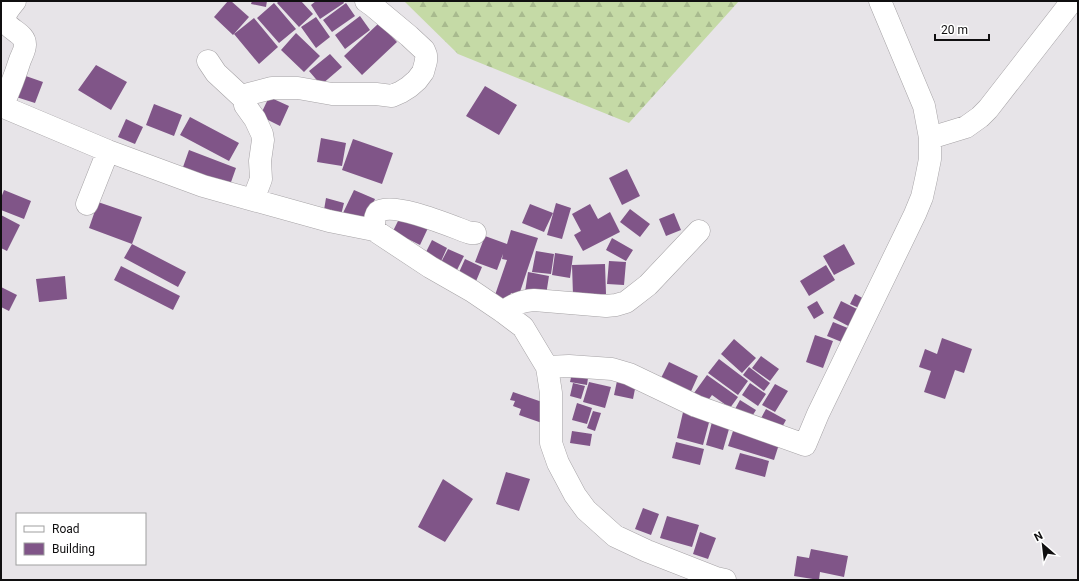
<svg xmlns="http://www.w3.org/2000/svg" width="1079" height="581" viewBox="0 0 1079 581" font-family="Roboto,sans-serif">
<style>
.forest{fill:url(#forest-firs)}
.building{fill:#805588}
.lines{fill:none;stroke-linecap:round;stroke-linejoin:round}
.minor-casing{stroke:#a6a3a6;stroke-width:23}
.minor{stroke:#fff;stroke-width:22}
</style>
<defs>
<pattern id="forest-firs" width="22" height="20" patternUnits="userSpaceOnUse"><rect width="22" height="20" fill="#c5daa6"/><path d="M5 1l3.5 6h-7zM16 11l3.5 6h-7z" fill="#a8ba8e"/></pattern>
</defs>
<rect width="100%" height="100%" fill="#e7e4e8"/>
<path class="forest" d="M 404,1 L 739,1 L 629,123 L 458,54 Z"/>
<path class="building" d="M 228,1 L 231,1 L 249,17 L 233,35 L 214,17 Z
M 252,1 L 267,1 L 266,7 L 251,4 Z
M 279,1 L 301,1 L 313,14 L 299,27 L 277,3 Z
M 316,1 L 343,1 L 344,3 L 320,19 L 311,5 Z
M 274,3 L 296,29 L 279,43 L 257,18 Z
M 346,3 L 355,16 L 332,32 L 323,20 Z
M 360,16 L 370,30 L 345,49 L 335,35 Z
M 316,17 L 330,37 L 316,48 L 301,27 Z
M 254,18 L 278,47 L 259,64 L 234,34 Z
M 379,23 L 397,42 L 362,75 L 344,56 Z
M 296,33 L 320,56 L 304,72 L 281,50 Z
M 330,54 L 342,67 L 321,85 L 309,71 Z
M 96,65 L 127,82 L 111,110 L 78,90 Z
M 20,74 L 43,82 L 35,103 L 13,96 Z
M 485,86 L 517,105 L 499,135 L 466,116 Z
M 269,97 L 289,106 L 280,126 L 260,116 Z
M 154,104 L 182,115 L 174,136 L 146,125 Z
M 190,117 L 239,143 L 229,161 L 180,135 Z
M 126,119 L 143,127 L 135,144 L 118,137 Z
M 321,138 L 346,143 L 342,166 L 317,162 Z
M 353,139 L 393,153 L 382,184 L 342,170 Z
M 189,150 L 236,168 L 230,185 L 183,167 Z
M 627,169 L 640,196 L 622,205 L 609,178 Z
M 4,190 L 31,201 L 24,219 L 1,210 L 1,198 Z
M 354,190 L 375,199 L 365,223 L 343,213 Z
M 326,198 L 344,203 L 341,215 L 324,210 Z
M 98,202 L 142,217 L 132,244 L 89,228 Z
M 556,203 L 571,208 L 562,239 L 547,235 Z
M 530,204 L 553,213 L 544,232 L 522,223 Z
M 590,204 L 598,219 L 610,212 L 620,232 L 583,251 L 574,235 L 581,231 L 572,214 Z
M 630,209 L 650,224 L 640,237 L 620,222 Z
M 674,213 L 681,230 L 666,236 L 659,219 Z
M 1,215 L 20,225 L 7,251 L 1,248 Z
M 401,215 L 428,228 L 420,245 L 408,239 L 405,244 L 390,237 Z
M 511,230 L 538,238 L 519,295 L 511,293 L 508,303 L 494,298 L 507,260 L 502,259 L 503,254 L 497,270 L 475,262 L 485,236 L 507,244 Z
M 612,238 L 633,250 L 626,261 L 606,250 Z
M 432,240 L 447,248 L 438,268 L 422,260 Z
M 132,244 L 186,272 L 178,287 L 124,258 Z
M 844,244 L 855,264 L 834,275 L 823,256 Z
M 448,249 L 464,256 L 454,276 L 438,268 Z
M 536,251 L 554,254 L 551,274 L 532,272 Z
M 555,253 L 573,256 L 570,278 L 552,275 Z
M 465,259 L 482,267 L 474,286 L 456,279 Z
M 609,261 L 626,262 L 624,285 L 607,284 Z
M 605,264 L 606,294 L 573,295 L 572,265 Z
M 826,265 L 835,280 L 809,296 L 800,281 Z
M 121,266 L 180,296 L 173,310 L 114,280 Z
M 528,272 L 549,276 L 546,295 L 525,292 Z
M 65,276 L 67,299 L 39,302 L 36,279 Z
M 1,287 L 17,295 L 9,311 L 1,307 Z
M 855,294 L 870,302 L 866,311 L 850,304 Z
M 817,301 L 824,313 L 814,319 L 807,307 Z
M 841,301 L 865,313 L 856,330 L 833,318 Z
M 833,322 L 855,331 L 849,345 L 827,336 Z
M 815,335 L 833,341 L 823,368 L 806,362 Z
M 942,338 L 972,349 L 964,373 L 955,370 L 945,399 L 924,392 L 931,371 L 919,367 L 925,349 L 937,354 Z
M 734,339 L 756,358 L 742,373 L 721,354 Z
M 761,356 L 779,369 L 770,381 L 752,368 Z
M 719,359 L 748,381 L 738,395 L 708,373 Z
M 669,362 L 698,376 L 688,398 L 658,384 Z
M 749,367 L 770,383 L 764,391 L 743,375 Z
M 573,368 L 589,371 L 587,385 L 570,382 Z
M 707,375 L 738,397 L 730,408 L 712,395 L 707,402 L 694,393 Z
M 617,381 L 636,384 L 633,399 L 614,395 Z
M 589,382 L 611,387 L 605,408 L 583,402 Z
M 573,383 L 585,386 L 581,399 L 570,396 Z
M 750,383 L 766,394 L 758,406 L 742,395 Z
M 775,384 L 788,391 L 775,412 L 762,405 Z
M 513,392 L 548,404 L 542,423 L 519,415 L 521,409 L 513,406 L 515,401 L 510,400 Z
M 740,400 L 756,410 L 751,418 L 735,409 Z
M 577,403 L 592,408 L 587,424 L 572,420 Z
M 684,408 L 711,415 L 703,445 L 677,438 Z
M 766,409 L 786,420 L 780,431 L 760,420 Z
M 593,411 L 601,413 L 595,431 L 587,428 Z
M 713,418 L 731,422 L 723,450 L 706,445 Z
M 735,425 L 781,438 L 774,460 L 728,446 Z
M 572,431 L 592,434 L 590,446 L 570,443 Z
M 676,442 L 704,449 L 700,465 L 672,458 Z
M 740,453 L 769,461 L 765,477 L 735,469 Z
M 506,472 L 530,479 L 519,511 L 496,504 Z
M 443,479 L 473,499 L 445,542 L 418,527 Z
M 643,508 L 659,514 L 651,535 L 635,529 Z
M 667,516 L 699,525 L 692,547 L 660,538 Z
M 700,532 L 716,538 L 708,559 L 693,554 Z
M 811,549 L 848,556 L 844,577 L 820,572 L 819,580 L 794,576 L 797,556 L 809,558 Z"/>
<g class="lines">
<g class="minor-casing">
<path id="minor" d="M 208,61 L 216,73 L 244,99 L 245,105 L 255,119 L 262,134 L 263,140 L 260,161 L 261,179 L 253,200
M 244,99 L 249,94 L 272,88 L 298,88 L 332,94 L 376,94 L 392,96 L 401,92 L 409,87 L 417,80 L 423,72 L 426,61 L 426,55 L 424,50 L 409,36 L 373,6 L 366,1
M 1,106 L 108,151 L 203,186 L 329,221 L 374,230 L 430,267 L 472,291 L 503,312 L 523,327 L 547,367 L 551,393 L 551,443 L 558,463 L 575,495 L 586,510 L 615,536 L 647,551 L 716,578 L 725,580
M 2,107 C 9,91 15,76 20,60 C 22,55 25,50 25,45 C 26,31 0,29 6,14 C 8,9 12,5 15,1
M 930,138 L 966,127 L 980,117 L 988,109 L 1072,1
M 87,204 L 108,151
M 374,230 C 374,225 374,216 378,212 C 393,201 453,227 470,233 L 475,233
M 503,312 C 514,304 521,301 534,300 L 606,306 L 616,305 L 626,302 L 630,299 L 648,285 L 699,231
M 547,367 L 569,366 L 612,369 L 629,374 L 696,406 L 805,445 L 818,414 L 915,214 L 922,197 L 926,179 L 930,159 L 930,138 L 924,106 L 880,1"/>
</g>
<use href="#minor" class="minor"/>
</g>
<rect width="1079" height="581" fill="none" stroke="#100f10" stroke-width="4"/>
<rect x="16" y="513" width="130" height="52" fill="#ffffff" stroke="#9f9f9f"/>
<rect x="24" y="526" width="20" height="6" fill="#ffffff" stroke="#9f9f9f"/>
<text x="52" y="533" font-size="12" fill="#100f10">Road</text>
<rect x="24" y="543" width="20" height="12" fill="#805588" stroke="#9f9f9f"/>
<text x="52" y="553" font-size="12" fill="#100f10">Building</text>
<g transform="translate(1043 545) rotate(332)" stroke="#ffffff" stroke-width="3" paint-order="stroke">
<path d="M0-3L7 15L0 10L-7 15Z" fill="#100f10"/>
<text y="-6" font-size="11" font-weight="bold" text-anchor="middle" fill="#100f10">N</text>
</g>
<path d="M935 34v6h54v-6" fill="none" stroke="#100f10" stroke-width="2"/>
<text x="941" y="34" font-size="12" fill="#100f10" stroke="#ffffff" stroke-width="3" paint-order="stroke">20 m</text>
</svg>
